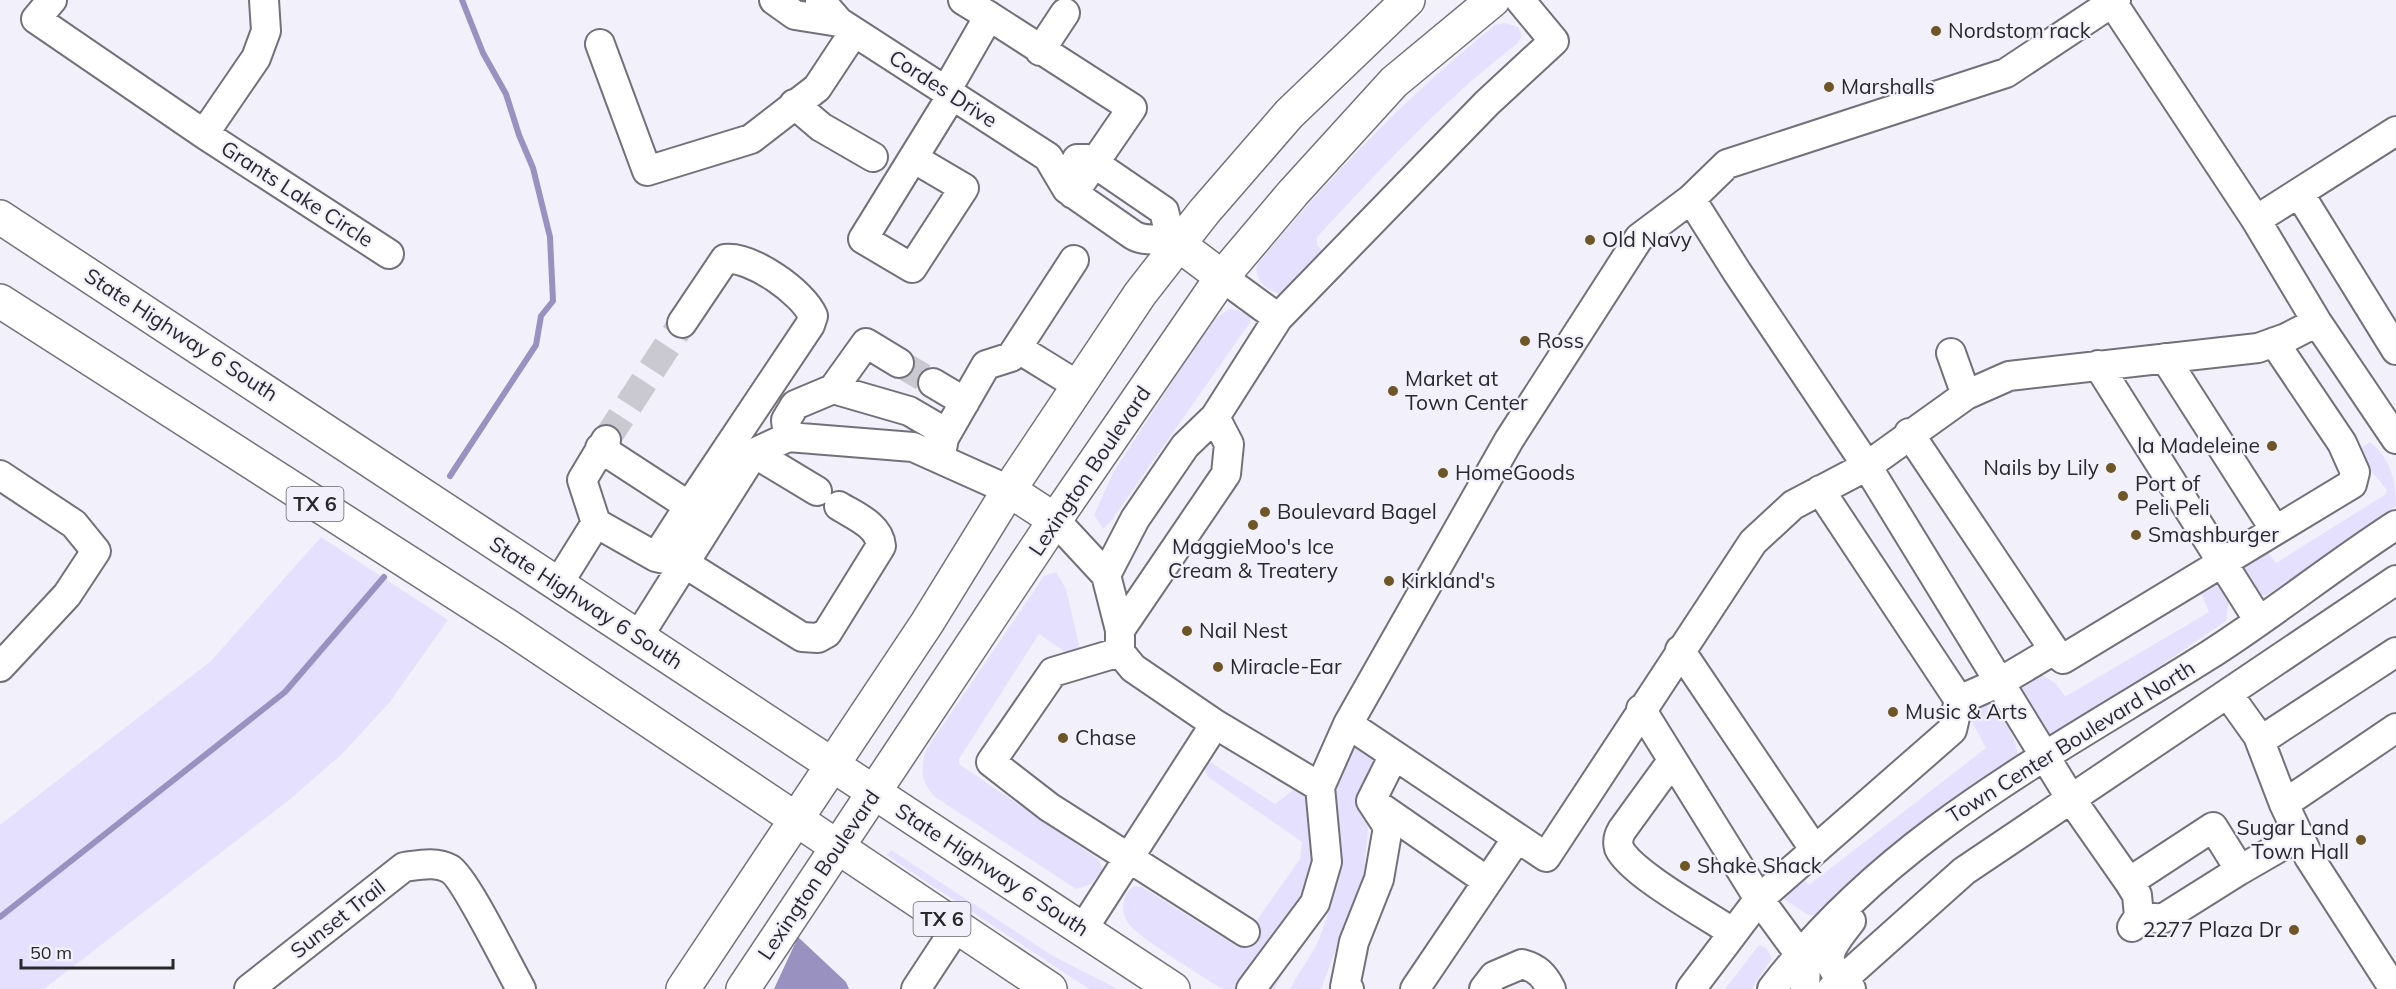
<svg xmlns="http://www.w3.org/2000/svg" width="2396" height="989" viewBox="0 0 2396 989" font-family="Mulish,sans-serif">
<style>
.green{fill:#e4e0fe}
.water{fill:#9991c0}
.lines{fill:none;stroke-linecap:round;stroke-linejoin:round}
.stream{stroke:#9991c0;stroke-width:6}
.minor-tunnel{stroke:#cac9d2;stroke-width:28;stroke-dasharray:28 14;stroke-linecap:butt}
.minor-casing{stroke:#727179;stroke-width:32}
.major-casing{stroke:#727179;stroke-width:36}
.minor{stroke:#fff;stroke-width:28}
.major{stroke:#fff;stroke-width:33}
.poi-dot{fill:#6e5626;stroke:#f2f1fb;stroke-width:2}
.labels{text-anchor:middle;stroke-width:4.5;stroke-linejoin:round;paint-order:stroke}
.shield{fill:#f2f1fb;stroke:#65646a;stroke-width:1.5}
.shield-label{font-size:20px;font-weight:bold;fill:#29282c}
.poi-label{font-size:21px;fill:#29282c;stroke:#f2f1fb;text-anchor:start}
.street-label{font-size:21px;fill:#29282c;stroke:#f2f1fb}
</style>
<rect width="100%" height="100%" fill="#f2f1fb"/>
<path class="green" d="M 1505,23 L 1518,27 L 1522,36 L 1518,43 C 1444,99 1380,170 1317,237 L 1317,245 L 1324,252 L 1285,295 C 1270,292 1253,282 1257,265 C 1328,178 1408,95 1495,25 Z
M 1229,309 L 1238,310 L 1250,317 L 1251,321 L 1111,521 L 1103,529 L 1094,515 L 1113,473 L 1211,322 Z
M 2370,442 C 2391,459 2396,481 2396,506 L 2319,561 L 2266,595 L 2260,595 L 2245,578 L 2239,561 L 2267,551 L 2276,563 L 2386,494 L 2387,490 C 2377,476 2362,466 2360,449 Z
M 321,537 L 448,620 L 389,703 L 340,756 L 289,800 L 44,989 L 0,989 L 0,825 L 211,661 Z
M 1056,572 L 1066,589 L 1081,654 L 1070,655 L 1039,634 L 959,759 L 959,764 L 1098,859 L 1103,870 L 1091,884 L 1076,889 L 935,797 C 921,783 920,769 926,750 L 1044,576 Z
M 2215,576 L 2229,599 L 2226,621 L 2047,743 L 2008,679 L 2037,671 L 2056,684 L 2065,696 L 2068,695 L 2209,612 L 2200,591 Z
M 1983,704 C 2001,708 2017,739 2018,757 L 1820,915 L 1808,915 L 1781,897 L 1795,867 L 1809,885 L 1986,748 L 1969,716 L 1970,711 Z
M 1361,745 L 1374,755 L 1364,874 L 1321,989 L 1290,989 C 1298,972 1311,958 1318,941 C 1343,883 1341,834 1331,773 L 1353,748 Z
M 1207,760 L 1275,804 L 1293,790 L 1307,788 L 1324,866 L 1300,943 L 1274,989 L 1224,989 L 1217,986 C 1198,973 1140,939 1128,923 C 1120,911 1122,894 1134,886 L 1142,887 L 1238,947 L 1300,859 L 1302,842 L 1208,777 L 1203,765 Z
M 891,850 L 1053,956 L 1118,989 L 1089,989 L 901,865 L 887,855 Z
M 1759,945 L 1766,948 L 1772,958 L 1752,989 L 1725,989 Z"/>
<path class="water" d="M 798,937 L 846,982 L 849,989 L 774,989 Z"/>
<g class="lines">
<path class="stream" d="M 450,476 L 536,345 L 541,316 L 553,301 L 550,237 L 533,168 L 519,135 L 506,94 L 483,53 L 462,0
M 0,917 L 285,692 L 384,577"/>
<path class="minor-tunnel" d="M 899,363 L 933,383
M 606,440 L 682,323"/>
<g class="minor-casing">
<path id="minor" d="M 52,0 L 36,19 L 204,134 L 389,254
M 774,0 L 795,15 L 839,22
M 820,0 L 839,22 L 1048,157 L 1067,189 L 1133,235 C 1147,244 1163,235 1178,244
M 2112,2 L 2256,220
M 989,16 L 1132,108 L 1073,194
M 600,44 L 647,171 L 751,139 L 817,88 L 854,32
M 1040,51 L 1065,13
M 946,91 L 989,16 L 963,0
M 794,104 L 821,127 L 873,157
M 204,134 L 256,58 L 266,31 L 264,0
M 913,158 L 964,188 L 912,268 L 863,239 L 952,95
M 1077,159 L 1088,159 L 1164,211 L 1171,240
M 2299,193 L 2396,350
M 1691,199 L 1737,272 L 1867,466 L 2071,799 L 2129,882 L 2137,895 L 2139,916 L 2132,927
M 1278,318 L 1487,103 L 1554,41 L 1520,0
M 2317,322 L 2396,439
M 682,323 L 725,259 C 751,256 803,292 813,316 L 810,325 L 689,506
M 1017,348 L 1077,385
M 1951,353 L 1966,395
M 2165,358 L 2275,530
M 2098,365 L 2259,621
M 933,383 L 965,402
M 833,389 L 866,343 L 899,363
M 1909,433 L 2054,650 L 2063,659 L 2352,484 L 2355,472 L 2342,443 L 2274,342
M 788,437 L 786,420 L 795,405 L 833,389 L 909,411 L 933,425 L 944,438 L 941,455
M 944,438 L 986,365 L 1011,357 L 1074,260
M 600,448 L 689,506 L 656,557
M 754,453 L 817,491
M 0,475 L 74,524 L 96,551 L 67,595 L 0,667
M 1055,520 L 1106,575 L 1120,630 L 1120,652 L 1133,668 L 1215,724 L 1320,787
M 596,523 L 582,480 L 606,440
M 1106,575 L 1135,519 L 1185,446 L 1215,417 L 1278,318 L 1222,277
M 558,584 L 596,523 L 656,557 L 684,563 L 802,637 L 818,638 L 827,633 L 881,546 C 879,525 855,516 839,506
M 1120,630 L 1226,474 L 1229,444 L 1215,417
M 638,637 L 754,453 L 788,437 L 913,447 L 1009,490
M 1680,650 L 1814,849
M 1120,652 L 1053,672 L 991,762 L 1049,807 L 1245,932
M 2228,694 L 2258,736 L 2284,804 L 2309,857 L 2394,989
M 1959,700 L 2000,682 L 2054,650
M 1641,709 L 1759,899 L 1691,989
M 1348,724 L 1546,857 L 1753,542 L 1793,505 L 1867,466 L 1966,395 L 2009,376 L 2258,348 L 2286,338 L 2317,322 L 2256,220 L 2396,131
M 2260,741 L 2396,652
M 1672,761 L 1622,830 C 1619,835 1617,841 1619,848 C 1630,873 1707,915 1732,932
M 1371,801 L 1394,755
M 1376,804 L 1487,881
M 2284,804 L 2396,728
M 2240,870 L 2299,836
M 2129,882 L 2213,827 L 2240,870 L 2162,919 L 2139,916
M 1083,929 L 1215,724
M 249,989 L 404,867 C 419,865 436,861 450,869 C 465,878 509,968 521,989
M 916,989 L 956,928
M 1251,989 L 1315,903 L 1327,862 L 1320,787 L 1348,724 L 1509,440 L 1639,238 L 1691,199 L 1727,164 L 2006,73 L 2116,0
M 1349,989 L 1345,987 L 1354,942 L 1379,879 L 1388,827 L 1371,801
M 1415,989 L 1517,838
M 1484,989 L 1494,976 L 1522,964 C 1537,968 1544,975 1551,989
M 1772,989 C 1889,836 2047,757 2206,657 C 2271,616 2331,567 2396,525
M 1805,989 L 1806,963 L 1759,899 L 1952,730 L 1959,700 L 1820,490
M 1832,989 L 1964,871 L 2396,580
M 1851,989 C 1819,959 1827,952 1851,921"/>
</g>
<g class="major-casing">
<path id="major" d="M 0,217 L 1173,989
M 1178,244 L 1222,277
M 0,301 L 506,625 L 1050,989
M 1009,490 L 1055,520
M 683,989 L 927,623 L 1009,490 L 1140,294 L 1204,212 L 1289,114 L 1408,0
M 743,989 L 1055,520 L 1222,277 L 1293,193 L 1394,82 L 1493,0"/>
</g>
<use href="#minor" class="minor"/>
<use href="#major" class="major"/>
</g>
<g class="poi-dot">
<circle cx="1936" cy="31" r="6"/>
<circle cx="1829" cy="87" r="6"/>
<circle cx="1590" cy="240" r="6"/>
<circle cx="1525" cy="341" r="6"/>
<circle cx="1393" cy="391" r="6"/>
<circle cx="2272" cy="446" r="6"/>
<circle cx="2111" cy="468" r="6"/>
<circle cx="1443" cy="473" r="6"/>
<circle cx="2123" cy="496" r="6"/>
<circle cx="1265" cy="512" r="6"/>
<circle cx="1253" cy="525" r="6"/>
<circle cx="2136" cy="535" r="6"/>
<circle cx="1389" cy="581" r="6"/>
<circle cx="1187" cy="631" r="6"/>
<circle cx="1218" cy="667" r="6"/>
<circle cx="1893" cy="712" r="6"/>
<circle cx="1063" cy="738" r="6"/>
<circle cx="2361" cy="840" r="6"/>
<circle cx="1685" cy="866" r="6"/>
<circle cx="2294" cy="930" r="6"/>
</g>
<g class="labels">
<g class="shield">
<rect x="286.5" y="487" width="57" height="34" rx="4.5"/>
<rect x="913.5" y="902" width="57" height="34" rx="4.5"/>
</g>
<g class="shield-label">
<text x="315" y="511">TX 6</text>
<text x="942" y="926">TX 6</text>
</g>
<g class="poi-label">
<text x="1948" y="38">Nordstom rack</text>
<text x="1841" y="94">Marshalls</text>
<text x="1602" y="247">Old Navy</text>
<text x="1537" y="348">Ross</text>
<text x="1405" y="386">Market at<tspan x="1405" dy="24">Town Center</tspan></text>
<text x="2260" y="453" text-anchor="end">la Madeleine</text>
<text x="2099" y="475" text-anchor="end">Nails by Lily</text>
<text x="1455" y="480">HomeGoods</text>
<text x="2135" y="491">Port of<tspan x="2135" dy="24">Peli Peli</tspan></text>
<text x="1277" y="519">Boulevard Bagel</text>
<text x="2148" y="542">Smashburger</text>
<text x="1253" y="554" text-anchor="middle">MaggieMoo's Ice<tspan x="1253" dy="24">Cream &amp; Treatery</tspan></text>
<text x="1401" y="588">Kirkland's</text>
<text x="1199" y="638">Nail Nest</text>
<text x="1230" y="674">Miracle-Ear</text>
<text x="1905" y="719">Music &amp; Arts</text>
<text x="1075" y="745">Chase</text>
<text x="2349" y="835" text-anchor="end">Sugar Land<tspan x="2349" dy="24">Town Hall</tspan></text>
<text x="1697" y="873">Shake Shack</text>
<text x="2282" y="937" text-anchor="end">2277 Plaza Dr</text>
</g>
<g class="street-label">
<text transform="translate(943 89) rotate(33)" y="7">Cordes Drive</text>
<text transform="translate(297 194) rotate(33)" y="7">Grants Lake Circle</text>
<text transform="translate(181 335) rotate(33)" y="7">State Highway 6 South</text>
<text transform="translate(1090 471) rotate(-56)" y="7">Lexington Boulevard</text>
<text transform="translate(586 603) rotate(33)" y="7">State Highway 6 South</text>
<text transform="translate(2071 742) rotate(-32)" y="7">Town Center Boulevard North</text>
<text transform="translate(992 870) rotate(33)" y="7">State Highway 6 South</text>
<text transform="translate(819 875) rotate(-56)" y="7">Lexington Boulevard</text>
<text transform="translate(338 919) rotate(-38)" y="7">Sunset Trail</text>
</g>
</g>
<path d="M21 959v9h152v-9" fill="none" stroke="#29282c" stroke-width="3"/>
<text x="30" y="959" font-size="18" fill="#29282c" stroke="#f2f1fb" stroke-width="4.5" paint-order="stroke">50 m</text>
</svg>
